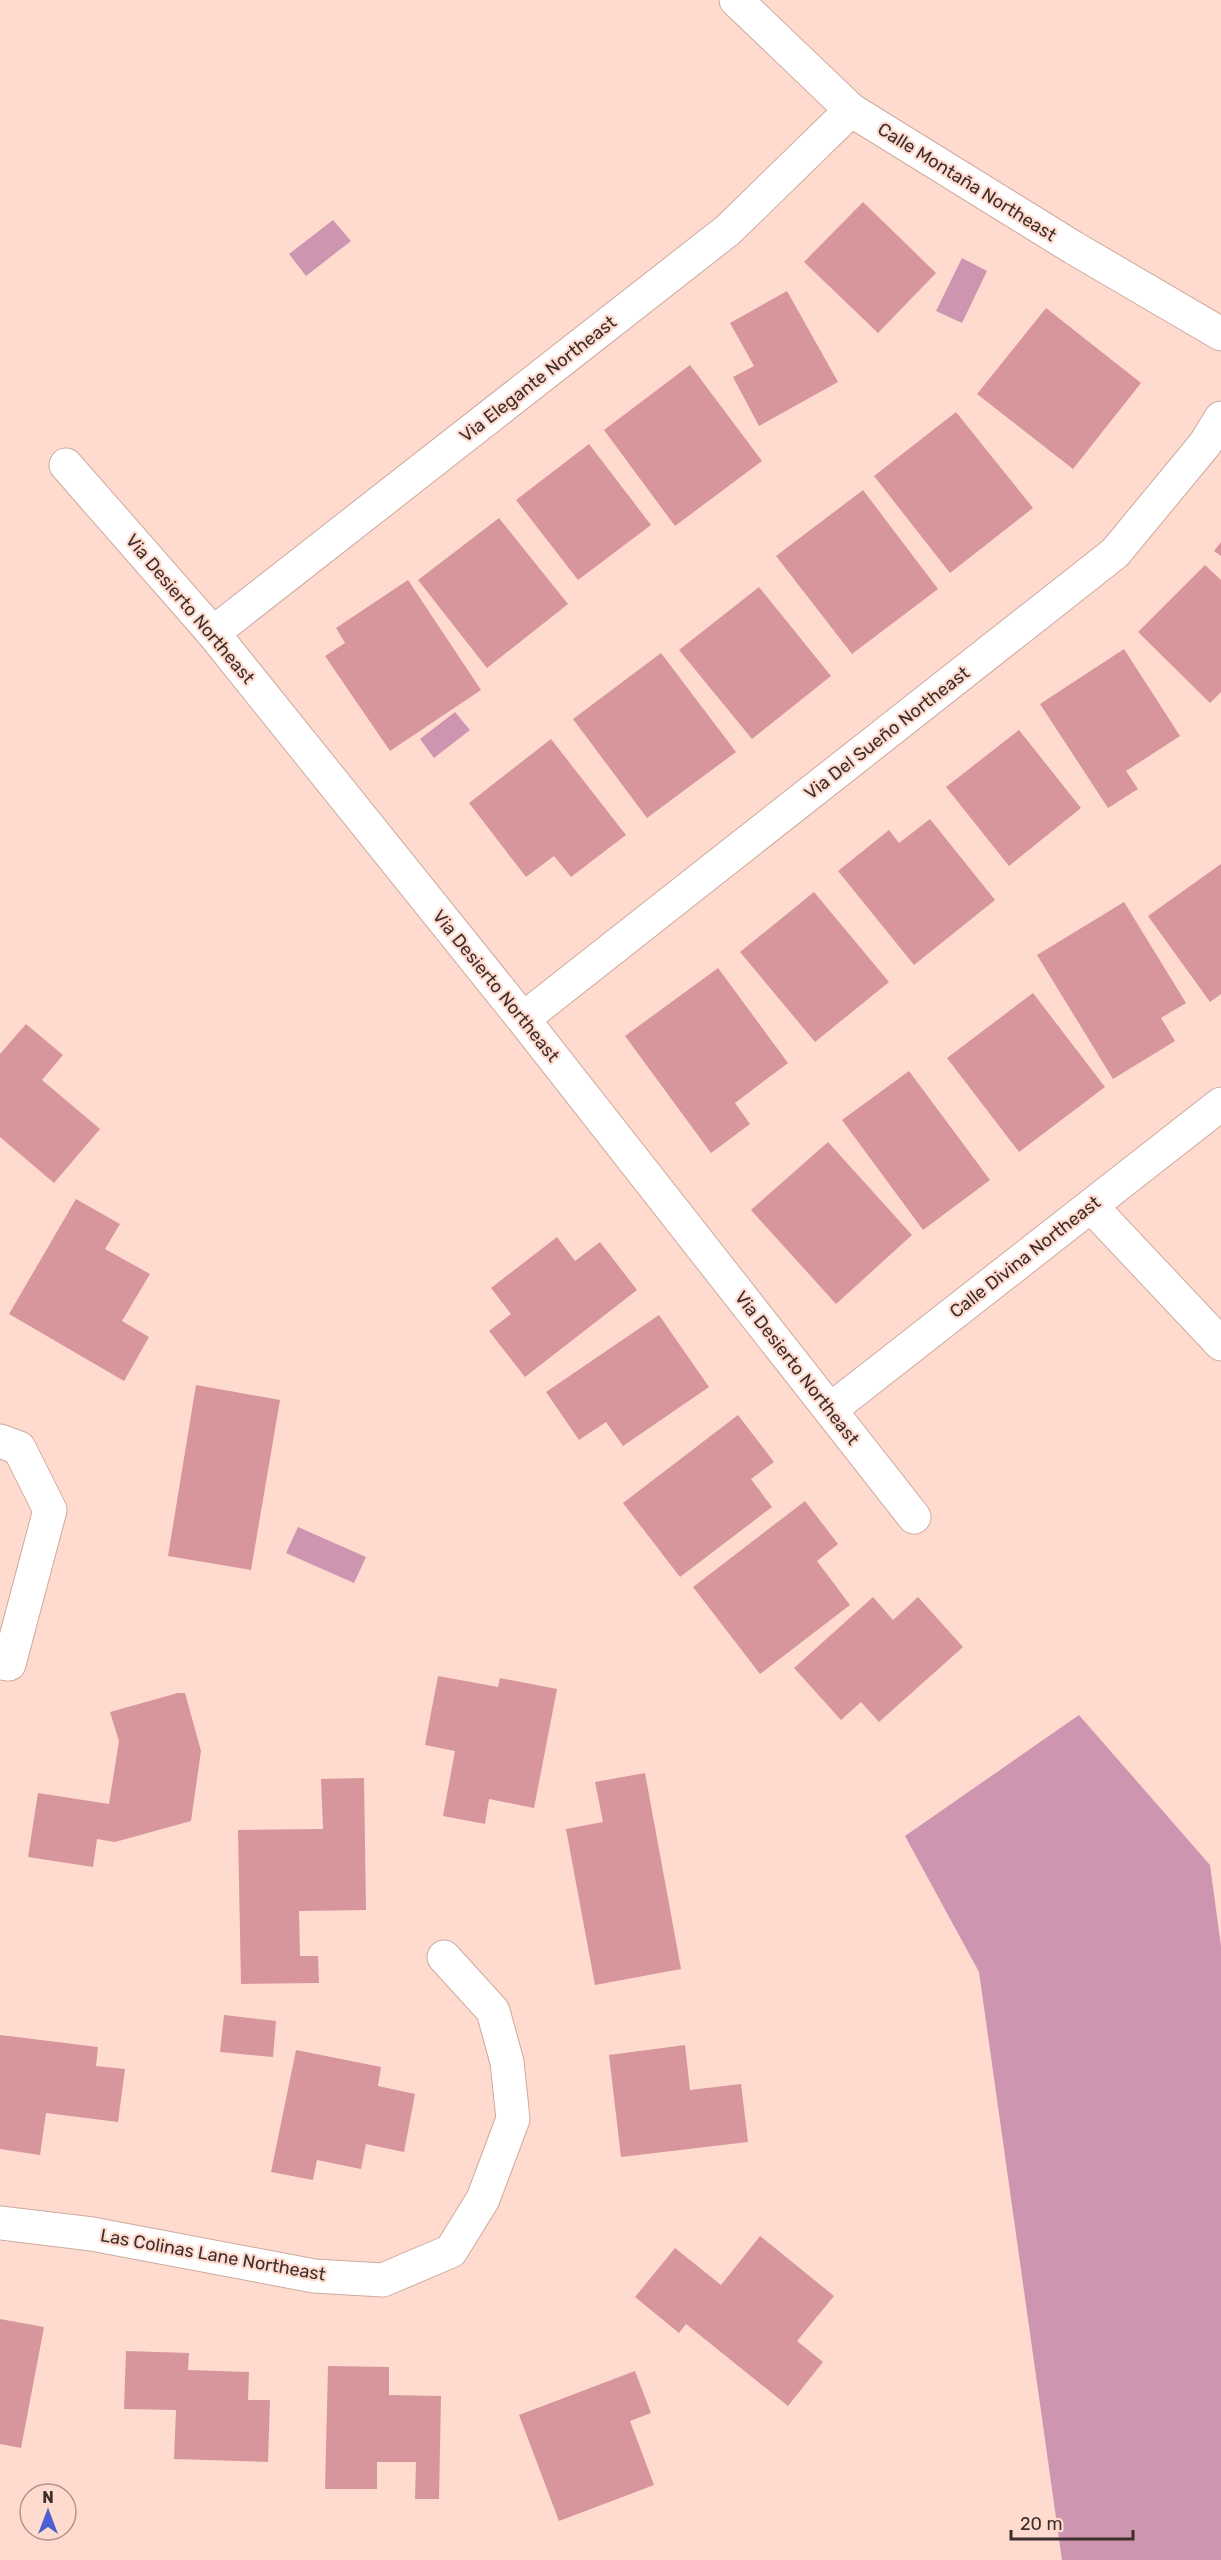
<svg xmlns="http://www.w3.org/2000/svg" width="1221" height="2560" viewBox="0 0 1221 2560" font-family="Rubik,sans-serif">
<style>
.water{fill:#ce95b0}
.building{fill:#d6969c}
.lines{fill:none;stroke-linecap:round;stroke-linejoin:round}
.minor-casing{stroke:#ceaa9f;stroke-width:35}
.minor{stroke:#fff;stroke-width:33}
.labels{text-anchor:middle;stroke-width:4.5;stroke-linejoin:round;paint-order:stroke}
.street-label{font-size:18px;fill:#3d2f2b;stroke:#ffdace}
</style>
<rect width="100%" height="100%" fill="#ffdace"/>
<path class="water" d="M 333,220 L 351,241 L 306,276 L 289,254 Z
M 962,258 L 987,271 L 962,323 L 936,311 Z
M 455,712 L 470,730 L 434,758 L 420,739 Z
M 298,1527 L 366,1557 L 354,1583 L 286,1553 Z
M 1079,1715 L 1210,1865 L 1221,1946 L 1221,2560 L 1062,2560 L 979,1972 L 905,1836 Z"/>
<path class="building" d="M 863,202 L 936,273 L 878,333 L 804,262 Z
M 787,291 L 838,382 L 759,426 L 733,377 L 754,366 L 730,323 Z
M 1046,308 L 1141,383 L 1073,469 L 977,394 Z
M 690,365 L 762,461 L 675,526 L 604,430 Z
M 956,412 L 1033,508 L 950,573 L 874,476 Z
M 589,444 L 651,525 L 578,580 L 516,500 Z
M 863,490 L 938,589 L 852,654 L 776,556 Z
M 499,518 L 568,604 L 487,668 L 418,580 Z
M 1221,542 L 1221,556 L 1214,551 Z
M 1205,565 L 1221,580 L 1221,692 L 1210,703 L 1138,632 Z
M 408,580 L 481,690 L 390,751 L 325,656 L 345,643 L 336,628 Z
M 759,587 L 831,676 L 752,739 L 679,650 Z
M 1124,649 L 1180,736 L 1126,771 L 1138,789 L 1108,808 L 1040,704 Z
M 661,653 L 736,752 L 647,818 L 573,719 Z
M 1019,730 L 1081,808 L 1009,866 L 946,787 Z
M 551,739 L 626,835 L 571,877 L 554,856 L 526,877 L 469,803 Z
M 930,819 L 995,900 L 914,965 L 838,871 L 889,830 L 899,843 Z
M 1221,864 L 1221,994 L 1210,1002 L 1148,916 Z
M 814,892 L 889,982 L 815,1042 L 740,952 Z
M 1124,902 L 1186,1003 L 1161,1018 L 1175,1041 L 1113,1079 L 1037,955 Z
M 718,968 L 788,1063 L 735,1103 L 750,1124 L 711,1153 L 625,1036 Z
M 1033,993 L 1105,1087 L 1019,1152 L 947,1058 Z
M 26,1024 L 63,1055 L 42,1080 L 100,1129 L 54,1183 L 0,1137 L 0,1054 Z
M 909,1071 L 990,1180 L 923,1230 L 842,1120 Z
M 828,1142 L 912,1235 L 836,1304 L 751,1210 Z
M 76,1199 L 120,1224 L 105,1249 L 150,1274 L 122,1321 L 149,1337 L 124,1381 L 9,1314 Z
M 557,1237 L 575,1261 L 600,1242 L 637,1290 L 525,1377 L 489,1331 L 511,1314 L 491,1288 Z
M 659,1315 L 709,1387 L 623,1446 L 606,1422 L 579,1440 L 546,1392 Z
M 196,1385 L 280,1400 L 251,1570 L 168,1556 Z
M 738,1415 L 774,1462 L 751,1479 L 772,1507 L 680,1577 L 623,1503 Z
M 805,1501 L 838,1544 L 817,1561 L 850,1605 L 760,1674 L 693,1587 Z
M 873,1597 L 893,1620 L 918,1597 L 963,1647 L 879,1722 L 861,1702 L 841,1720 L 794,1668 Z
M 438,1676 L 498,1687 L 500,1678 L 557,1689 L 534,1808 L 489,1799 L 485,1824 L 443,1816 L 455,1751 L 425,1745 Z
M 178,1693 L 185,1693 L 201,1751 L 191,1821 L 115,1842 L 97,1839 L 93,1867 L 28,1857 L 38,1793 L 109,1804 L 119,1741 L 110,1712 Z
M 645,1773 L 681,1969 L 595,1985 L 566,1829 L 603,1822 L 595,1782 Z
M 364,1778 L 366,1910 L 299,1911 L 300,1956 L 318,1956 L 319,1983 L 241,1984 L 238,1830 L 323,1829 L 321,1779 Z
M 224,2015 L 276,2021 L 273,2057 L 220,2052 Z
M 0,2035 L 98,2047 L 96,2066 L 125,2069 L 118,2122 L 46,2113 L 40,2155 L 0,2149 Z
M 685,2045 L 690,2090 L 741,2084 L 748,2142 L 621,2157 L 609,2055 Z
M 296,2050 L 381,2067 L 378,2086 L 415,2094 L 404,2152 L 366,2144 L 361,2169 L 317,2160 L 313,2180 L 271,2172 Z
M 760,2236 L 834,2296 L 797,2341 L 823,2362 L 788,2406 L 686,2324 L 679,2333 L 635,2297 L 675,2248 L 721,2285 Z
M 0,2319 L 44,2327 L 21,2448 L 0,2444 Z
M 126,2351 L 189,2353 L 188,2370 L 249,2372 L 248,2400 L 270,2400 L 268,2462 L 174,2459 L 176,2410 L 124,2409 Z
M 328,2366 L 389,2367 L 389,2395 L 441,2396 L 439,2499 L 415,2499 L 416,2462 L 377,2462 L 377,2489 L 325,2489 Z
M 635,2371 L 651,2413 L 630,2421 L 654,2485 L 559,2521 L 519,2415 Z"/>
<g class="lines">
<g class="minor-casing">
<path id="minor" d="M 736,0 L 851,110 L 1074,248 L 1221,334
M 66,465 L 213,633 L 523,1019 L 914,1517
M 213,633 L 728,230 L 851,110
M 523,1019 L 1115,553 L 1205,444 L 1221,418
M 1091,1206 L 1221,1344
M 830,1410 L 1221,1104
M 0,1441 L 19,1448 L 50,1510 L 9,1664 L 0,1663
M 0,2223 L 92,2234 L 314,2276 L 383,2280 L 451,2251 L 483,2199 L 513,2119 L 507,2062 L 493,2011 L 444,1957"/>
</g>
<use href="#minor" class="minor"/>
</g>
<g class="labels">
<g class="street-label">
<text transform="translate(967 182) rotate(32)" y="6">Calle Montaña Northeast</text>
<text transform="translate(538 379) rotate(-38)" y="6">Via Elegante Northeast</text>
<text transform="translate(190 609) rotate(50)" y="6">Via Desierto Northeast</text>
<text transform="translate(887 733) rotate(-38)" y="6">Via Del Sueño Northeast</text>
<text transform="translate(496 986) rotate(51)" y="6">Via Desierto Northeast</text>
<text transform="translate(1025 1257) rotate(-38)" y="6">Calle Divina Northeast</text>
<text transform="translate(797 1368) rotate(52)" y="6">Via Desierto Northeast</text>
<text transform="translate(213 2255) rotate(10)" y="6">Las Colinas Lane Northeast</text>
</g>
</g>
<g transform="translate(48 2512)"><circle r="28" fill="#ffdace" stroke="#b1968d" stroke-width="1.5"/>
<path d="M0-4.5L10 22L0 15L-10 22Z" fill="#4e5ed3"/>
<text y="-9" font-size="16" font-weight="bold" text-anchor="middle" fill="#3d2f2b">N</text>
</g>
<path d="M1011 2530v9h122v-9" fill="none" stroke="#3d2f2b" stroke-width="3"/>
<text x="1020" y="2530" font-size="18" fill="#3d2f2b" stroke="#ffdace" stroke-width="4.5" paint-order="stroke">20 m</text>
</svg>
